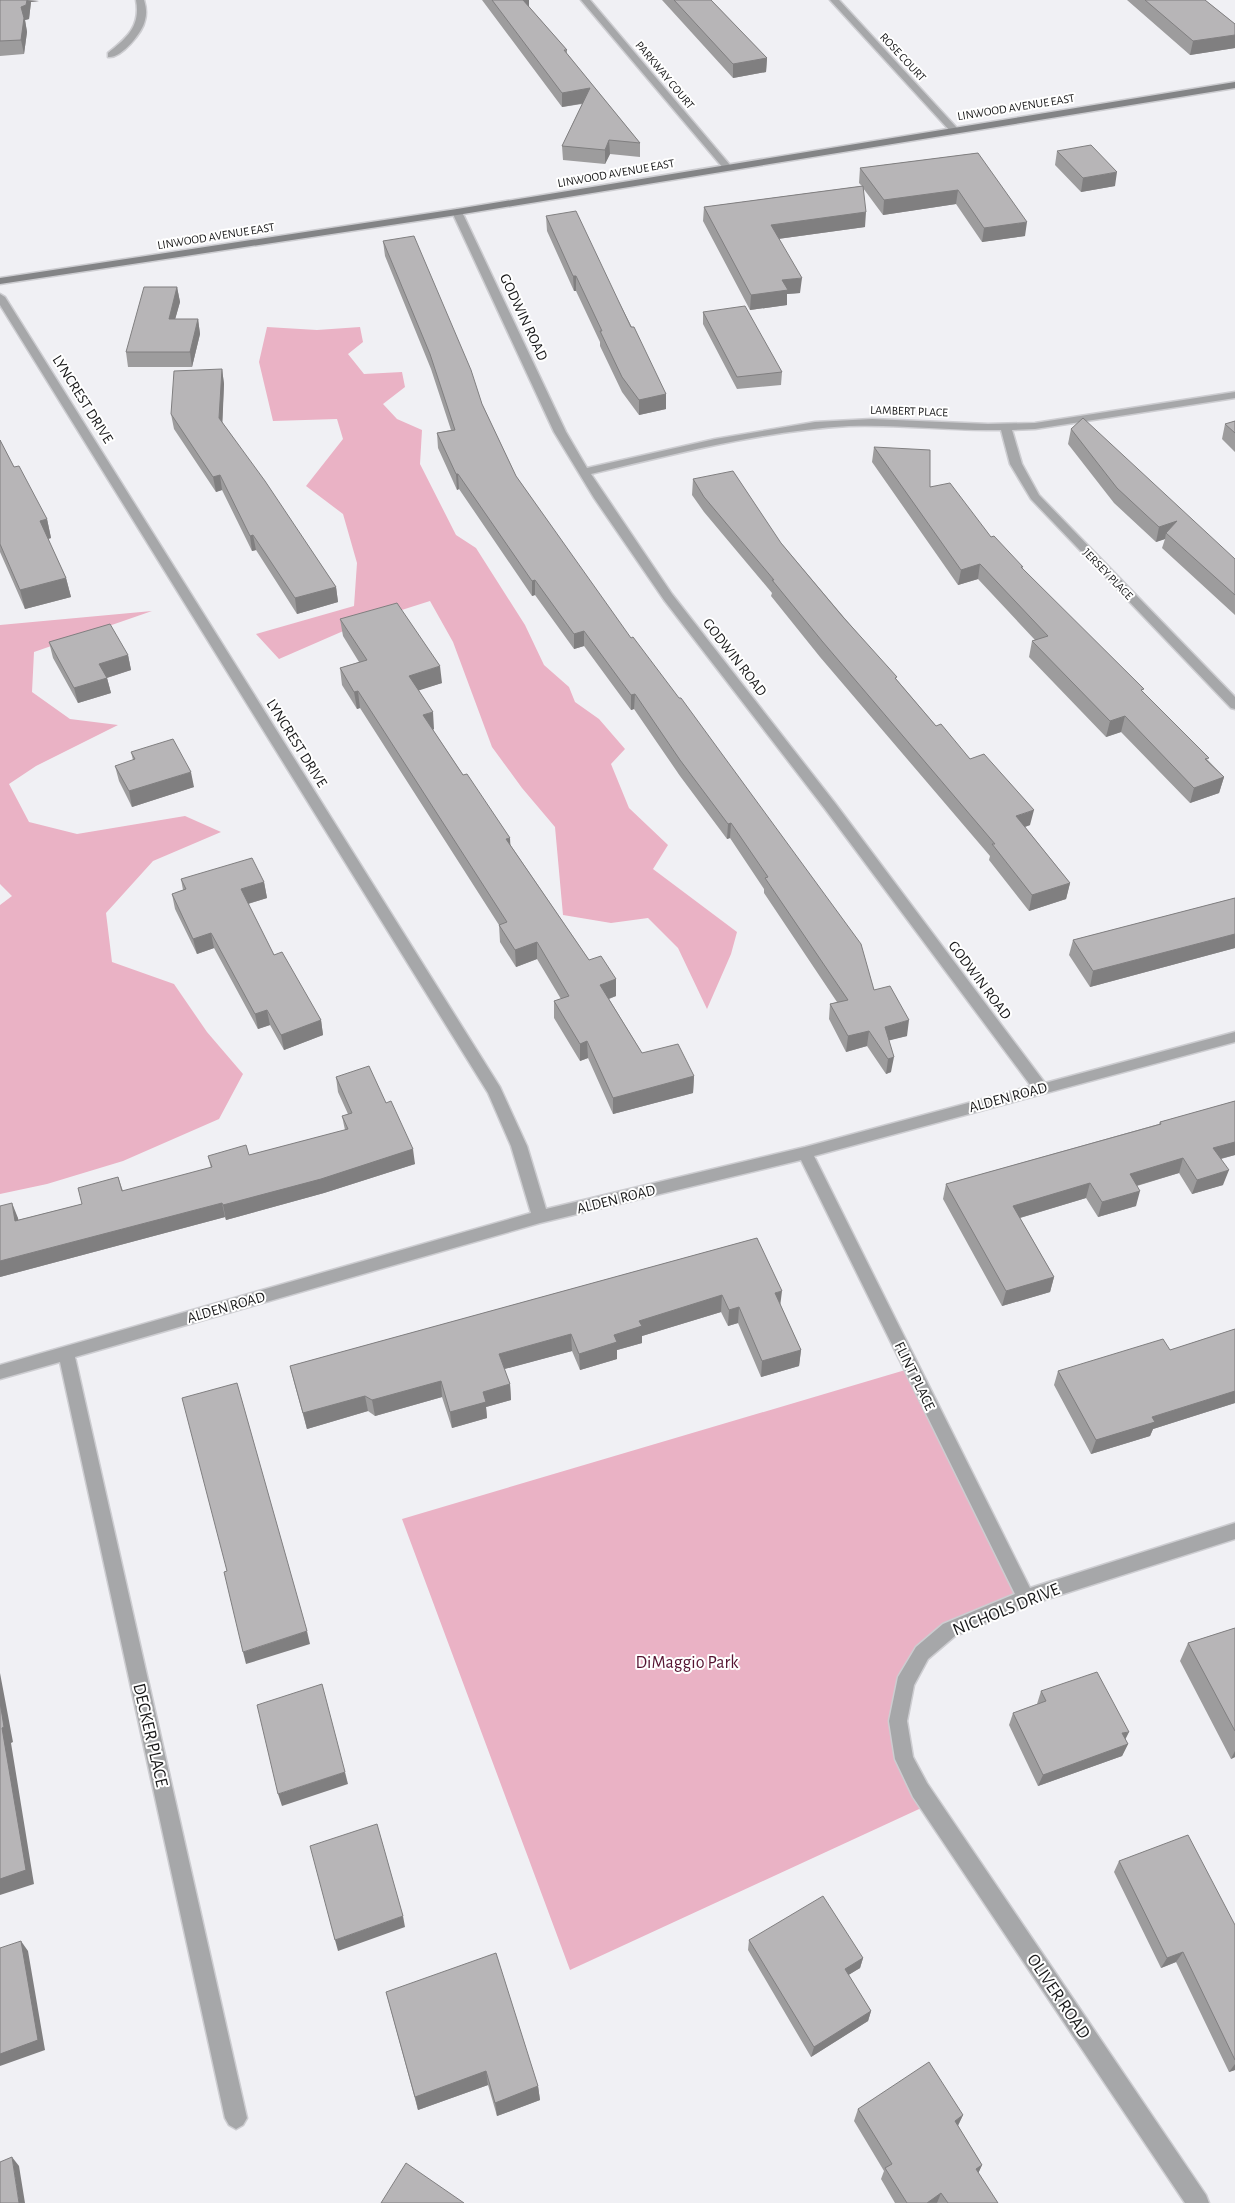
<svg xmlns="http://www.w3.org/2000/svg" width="1235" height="2203" viewBox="0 0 1235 2203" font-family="'Alegreya Sans',sans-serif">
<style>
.green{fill:#eab2c5}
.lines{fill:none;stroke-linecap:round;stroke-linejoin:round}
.minor-casing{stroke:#cdcdd1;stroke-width:3}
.secondary-casing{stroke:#cdcdd1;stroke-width:3}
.minor{fill:#a6a7a9;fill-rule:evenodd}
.secondary{fill:#838486;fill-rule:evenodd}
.wall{fill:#9d9c9d}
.shaded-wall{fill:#807f80}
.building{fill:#b7b5b7;stroke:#807f80}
.labels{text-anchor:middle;stroke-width:4;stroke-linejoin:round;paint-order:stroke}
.far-street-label{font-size:12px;fill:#181819;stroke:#fff}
.street-label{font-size:15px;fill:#181819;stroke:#fff}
.near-street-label{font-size:18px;fill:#181819;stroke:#fff}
.near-park-label{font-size:18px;fill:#551331;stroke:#fff}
</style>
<rect width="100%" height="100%" fill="#f0f0f4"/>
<path class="green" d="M 267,327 L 317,330 L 360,327 L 363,342 L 348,354 L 364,374 L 402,372 L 405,387 L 383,404 L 397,419 L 422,430 L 420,464 L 456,535 L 476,548 L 525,625 L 544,665 L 569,687 L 575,702 L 599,719 L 625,749 L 611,764 L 629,808 L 668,845 L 653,869 L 737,932 L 731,954 L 707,1009 L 678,948 L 648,918 L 611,923 L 563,915 L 555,827 L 522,788 L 492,747 L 453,642 L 430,601 L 364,622 L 279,659 L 256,634 L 354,606 L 357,563 L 343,514 L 306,486 L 343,439 L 337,419 L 273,421 L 259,362 Z
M 152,611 L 34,652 L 32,692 L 70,719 L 118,725 L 36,766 L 9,784 L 29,822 L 77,834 L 185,816 L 221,832 L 153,861 L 106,913 L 112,962 L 174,984 L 207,1032 L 243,1074 L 219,1119 L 123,1161 L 47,1184 L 0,1194 L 0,905 L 12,896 L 0,884 L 0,625 Z
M 912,1368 L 1026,1598 L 922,1653 L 898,1721 L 930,1804 L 570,1970 L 402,1519 Z"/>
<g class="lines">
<g class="minor-casing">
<path id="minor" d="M 136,0 L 144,0 C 146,7 147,13 145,20 C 143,32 121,59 108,57 L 108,53 C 127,38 141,26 136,0 Z
M 581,0 L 590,0 L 730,165 L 730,169 L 724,169 Z
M 830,0 L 839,0 L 957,128 L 957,132 L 951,132 Z
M 457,209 L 462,212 L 566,432 L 587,468 L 715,439 L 815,422 L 872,419 L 988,424 L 1035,423 L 1235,392 L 1235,398 L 1035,429 L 1012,430 L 1022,464 L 1039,495 L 1235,697 L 1235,709 L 1231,708 L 1031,499 L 1010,464 L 1001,430 C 950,431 899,424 849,426 C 761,431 676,454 591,474 L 672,594 L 835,803 L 1045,1083 L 1235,1032 L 1235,1042 L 814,1156 L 1030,1588 L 1235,1523 L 1235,1539 L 1029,1605 L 955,1636 L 928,1659 L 914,1685 L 907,1721 L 913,1757 L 927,1783 L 1206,2195 L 1209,2203 L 1185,2203 L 913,1797 L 895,1759 L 889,1721 L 898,1677 L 916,1647 L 943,1624 L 1015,1594 L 801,1160 L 540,1223 L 75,1357 L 247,2118 L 243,2125 L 236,2129 L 229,2125 L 225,2118 L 60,1362 L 0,1379 L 0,1365 L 531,1213 L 511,1146 L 488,1093 L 0,305 L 0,294 L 5,297 L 500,1087 L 527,1146 L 546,1209 L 805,1147 L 1031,1086 L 825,809 L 664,600 L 594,498 L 554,432 L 452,212 Z"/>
</g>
<g class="secondary-casing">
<path id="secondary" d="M 1235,82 L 1235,88 L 457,215 L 0,284 L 0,278 L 457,209 Z"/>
</g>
<use href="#minor" class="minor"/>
<use href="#secondary" class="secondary"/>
</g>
<path class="wall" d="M 0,0 L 39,1 L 31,2 L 29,19 L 25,20 L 27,32 L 24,54 L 0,56 Z
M 482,0 L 529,0 L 529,7 L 567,50 L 567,54 L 640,143 L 640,157 L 610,154 L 605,164 L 563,160 L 562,146 L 582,104 L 562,107 Z
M 662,0 L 711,0 L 767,58 L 766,72 L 733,78 Z
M 1127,0 L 1205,0 L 1235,24 L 1235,48 L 1190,55 Z
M 1057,151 L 1115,186 L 1081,192 L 1055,165 Z
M 978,153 L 1025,236 L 982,242 L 956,204 L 883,215 L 863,188 L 865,227 L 778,239 L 800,293 L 787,294 L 787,305 L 750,310 L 703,221 L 704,207 L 862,186 L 859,183 L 860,168 Z
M 546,216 L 619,302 L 666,394 L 666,409 L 639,415 L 622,392 L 600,346 L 600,342 L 576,291 L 574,291 L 547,231 Z
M 383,241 L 482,404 L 516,476 L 874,990 L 907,1036 L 889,1040 L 891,1072 L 886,1074 L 867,1046 L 846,1052 L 829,1019 L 830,1004 L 837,1002 L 764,893 L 764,889 L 730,838 L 727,839 L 680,776 L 634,709 L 631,710 L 584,646 L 574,649 L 535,595 L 532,596 L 459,489 L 457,490 L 438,448 L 437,433 L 451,430 L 431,369 L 385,256 Z
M 177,287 L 180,302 L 175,319 L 198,319 L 200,334 L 192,367 L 128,367 L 126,352 Z
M 703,312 L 782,372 L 781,385 L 737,389 L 703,324 Z
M 222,369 L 224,384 L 222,422 L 336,587 L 338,602 L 297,614 L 256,550 L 252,551 L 222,490 L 216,492 L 174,429 L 171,414 Z
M 1235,421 L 1235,452 L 1222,439 L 1225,424 Z
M 1071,429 L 1235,559 L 1235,615 L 1162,548 L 1165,539 L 1156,542 L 1114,503 L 1068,444 Z
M 0,440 L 14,467 L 47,519 L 51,538 L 48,539 L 66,578 L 71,597 L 25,609 L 0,552 Z
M 874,447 L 930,487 L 991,537 L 1143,692 L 1224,777 L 1219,793 L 1190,803 L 1121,732 L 1106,737 L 1029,657 L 1032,641 L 1035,640 L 978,579 L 958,585 L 872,462 Z
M 693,479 L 781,543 L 936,726 L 970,759 L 1030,825 L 1025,827 L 1070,883 L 1066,899 L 1029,911 L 989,860 L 990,856 L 820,657 L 771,596 L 772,593 L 704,512 L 692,495 Z
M 340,619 L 442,683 L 418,690 L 434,729 L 433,730 L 511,846 L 589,960 L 616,979 L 616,996 L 609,999 L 642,1053 L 694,1076 L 693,1093 L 613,1114 L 588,1058 L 580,1061 L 554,1018 L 554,1001 L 561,999 L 537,959 L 516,967 L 500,942 L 499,925 L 360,708 L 357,709 L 342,685 L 340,668 L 359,662 L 343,636 Z
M 49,642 L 128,655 L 131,670 L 107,678 L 111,693 L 78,703 L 53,658 Z
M 131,752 L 194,787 L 132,807 L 119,781 L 115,766 L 133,760 Z
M 181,879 L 264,882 L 267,898 L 248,904 L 274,955 L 321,1020 L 323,1035 L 284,1050 L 270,1025 L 258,1029 L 214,948 L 197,954 L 175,909 L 172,894 L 183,890 Z
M 1235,898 L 1235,948 L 1090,987 L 1069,955 L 1073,940 Z
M 336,1077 L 386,1103 L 415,1164 L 324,1193 L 226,1220 L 225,1217 L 0,1277 L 0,1206 L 18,1218 L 18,1220 L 82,1204 L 118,1177 L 123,1191 L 211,1168 L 208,1156 L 249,1155 L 345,1130 L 342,1116 L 348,1114 L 338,1092 Z
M 1235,1101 L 1235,1155 L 1221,1159 L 1223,1185 L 1192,1194 L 1179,1173 L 1137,1186 L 1136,1206 L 1098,1217 L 1086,1198 L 1020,1218 L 1054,1277 L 1050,1292 L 1002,1306 L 943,1199 L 946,1184 L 1159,1124 L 1160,1122 Z
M 757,1238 L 780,1304 L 801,1350 L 799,1366 L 761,1377 L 738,1323 L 728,1326 L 721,1312 L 642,1336 L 642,1343 L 617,1350 L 617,1359 L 580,1370 L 572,1351 L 504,1369 L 510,1384 L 511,1400 L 486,1407 L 487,1418 L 452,1428 L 442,1397 L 375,1416 L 368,1411 L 307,1429 L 294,1382 L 290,1366 Z
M 1235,1329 L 1235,1403 L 1153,1429 L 1150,1436 L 1091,1454 L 1054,1385 L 1058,1371 L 1170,1350 Z
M 1235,1628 L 1235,1757 L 1231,1759 L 1180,1661 L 1188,1643 Z
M 1041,1691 L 1125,1739 L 1128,1744 L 1122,1756 L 1038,1786 L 1009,1725 L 1013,1713 L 1037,1704 Z
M 1119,1861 L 1235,1925 L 1235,2070 L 1229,2072 L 1176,1962 L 1161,1968 L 1114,1872 Z
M 749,1940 L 863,1958 L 860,1968 L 848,1975 L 871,2011 L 868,2021 L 811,2057 L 748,1950 Z
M 386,1992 L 538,2086 L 540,2100 L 497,2116 L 488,2085 L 418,2110 Z
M 858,2109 L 963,2115 L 958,2126 L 982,2165 L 978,2173 L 998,2203 L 895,2203 L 881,2179 L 884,2171 L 854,2121 Z"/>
<path class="shaded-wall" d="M 27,0 L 39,1 L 31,2 L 29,19 L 25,20 L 27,32 L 24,54 L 21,40 L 21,7 Z
M 521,0 L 529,0 L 529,11 Z
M 1235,35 L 1235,48 L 1190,55 L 1193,41 Z
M 767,58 L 766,72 L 733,78 L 733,64 Z
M 590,88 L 590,102 L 562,107 L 562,93 Z
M 609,140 L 610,154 L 605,164 L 605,150 Z
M 1117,172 L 1115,186 L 1081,192 L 1083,178 Z
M 958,190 L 956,204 L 883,215 L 884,200 Z
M 866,212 L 865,227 L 770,240 L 771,225 Z
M 1027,222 L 1025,236 L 982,242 L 984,228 Z
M 573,276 L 576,276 L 576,291 L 574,291 Z
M 802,278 L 800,293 L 787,294 L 787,305 L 750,310 L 751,295 L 782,280 Z
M 177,287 L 180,302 L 171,334 L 169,319 Z
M 198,319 L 200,334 L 192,367 L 190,352 Z
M 222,369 L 224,384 L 222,433 L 219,418 Z
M 666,394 L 666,409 L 639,415 L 639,400 Z
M 456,474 L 458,474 L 459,489 L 457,490 Z
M 220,475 L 222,490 L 216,492 L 213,477 Z
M 47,519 L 51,538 L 44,540 L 40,521 Z
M 1177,521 L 1166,533 L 1165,539 L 1156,542 L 1159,527 Z
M 253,535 L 256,550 L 252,551 L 250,536 Z
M 980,564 L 978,579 L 958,585 L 961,570 Z
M 66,578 L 71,597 L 25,609 L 20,590 Z
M 535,580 L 535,595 L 532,596 L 532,581 Z
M 336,587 L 338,602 L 297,614 L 295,598 Z
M 584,631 L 584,646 L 574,649 L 574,634 Z
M 128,655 L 131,670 L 103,679 L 99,664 Z
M 440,666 L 442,683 L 411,693 L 409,676 Z
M 107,678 L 111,693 L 78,703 L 74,688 Z
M 358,691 L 360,708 L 357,709 L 354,692 Z
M 635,694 L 634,709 L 631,710 L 631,695 Z
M 433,712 L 434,729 L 425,732 L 423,715 Z
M 1125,716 L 1121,732 L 1106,737 L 1110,721 Z
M 191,772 L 194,787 L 132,807 L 129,791 Z
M 1224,777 L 1219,793 L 1190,803 L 1194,788 Z
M 1034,810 L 1030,825 L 1013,831 L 1016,816 Z
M 731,823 L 730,838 L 727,839 L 728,824 Z
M 510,838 L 511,855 L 506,839 Z
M 264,882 L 267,898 L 244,905 L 241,889 Z
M 1070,883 L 1066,899 L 1029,911 L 1032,895 Z
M 211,933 L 214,948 L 197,954 L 193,939 Z
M 1235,934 L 1235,948 L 1090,987 L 1093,971 Z
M 537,942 L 537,959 L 516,967 L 515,950 Z
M 616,979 L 616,996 L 600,1002 L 600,985 Z
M 267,1010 L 270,1025 L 258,1029 L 255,1014 Z
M 321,1020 L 323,1035 L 284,1050 L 281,1035 Z
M 909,1020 L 907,1036 L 883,1042 L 885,1027 Z
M 869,1031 L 867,1046 L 846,1052 L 848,1036 Z
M 587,1041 L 588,1058 L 580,1061 L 580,1044 Z
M 894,1057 L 891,1072 L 886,1074 L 888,1059 Z
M 694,1076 L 693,1093 L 613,1114 L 613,1098 Z
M 1235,1142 L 1235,1155 L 1208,1162 L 1213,1148 Z
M 413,1149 L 415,1164 L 324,1193 L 226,1220 L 223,1205 Z
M 1183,1158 L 1179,1173 L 1125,1189 L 1130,1174 Z
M 1229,1170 L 1223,1185 L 1192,1194 L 1197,1180 Z
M 1090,1183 L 1086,1198 L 1009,1221 L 1013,1206 Z
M 1140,1191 L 1136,1206 L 1098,1217 L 1102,1202 Z
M 12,1203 L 18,1218 L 21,1235 L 15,1221 Z
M 222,1203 L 225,1217 L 0,1277 L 0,1261 Z
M 1054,1277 L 1050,1292 L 1002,1306 L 1006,1291 Z
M 782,1291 L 780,1307 L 775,1293 Z
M 722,1295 L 721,1312 L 642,1336 L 642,1343 L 617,1350 L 617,1359 L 580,1370 L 579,1354 L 639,1321 Z
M 739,1307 L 738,1323 L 728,1326 L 729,1310 Z
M 571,1334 L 572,1351 L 501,1370 L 499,1354 Z
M 801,1350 L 799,1366 L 761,1377 L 762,1361 Z
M 441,1381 L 442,1397 L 375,1416 L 372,1400 Z
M 510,1384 L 511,1400 L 486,1407 L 487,1418 L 452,1428 L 450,1412 L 483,1392 Z
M 1235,1391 L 1235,1403 L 1153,1429 L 1150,1436 L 1091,1454 L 1096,1440 L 1152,1417 Z
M 365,1396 L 368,1411 L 307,1429 L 303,1413 Z
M 307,1631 L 310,1644 L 246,1664 L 243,1652 Z
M 0,1673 L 13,1742 L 11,1743 L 34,1884 L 0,1895 Z
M 1129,1732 L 1123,1744 L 1122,1733 Z
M 1128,1744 L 1122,1756 L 1038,1786 L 1043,1775 Z
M 1235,1751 L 1235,1757 L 1231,1759 Z
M 345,1772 L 348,1784 L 282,1806 L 278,1794 Z
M 403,1916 L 405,1927 L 338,1951 L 335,1940 Z
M 21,1941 L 28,1951 L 45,2050 L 0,2066 L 0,2054 Z
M 1183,1952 L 1176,1962 L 1161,1968 L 1167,1958 Z
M 863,1958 L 860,1968 L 842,1979 L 845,1969 Z
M 871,2011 L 868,2021 L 811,2057 L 814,2047 Z
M 1235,2064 L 1235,2070 L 1229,2072 Z
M 486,2071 L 488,2085 L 418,2110 L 415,2097 Z
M 538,2086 L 540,2100 L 497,2116 L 495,2103 Z
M 963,2115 L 957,2127 L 955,2121 Z
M 12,2157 L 19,2166 L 25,2203 L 19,2203 Z
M 982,2165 L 977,2176 L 976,2169 Z
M 941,2193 L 937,2203 L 927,2203 Z"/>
<path class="building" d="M 0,0 L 27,0 L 26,5 L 21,7 L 24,18 L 21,40 L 0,41 Z
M 492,0 L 523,0 L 567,50 L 564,50 L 640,143 L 609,140 L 605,150 L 562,146 L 590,88 L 562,93 Z
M 674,0 L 711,0 L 767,58 L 733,64 Z
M 1145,0 L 1205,0 L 1235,24 L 1235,35 L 1193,41 Z
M 1091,145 L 1117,172 L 1083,178 L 1057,151 Z
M 978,153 L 1027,222 L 984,228 L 958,190 L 884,200 L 860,168 Z
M 863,186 L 866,212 L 771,225 L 802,278 L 782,280 L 788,290 L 751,295 L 704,207 Z
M 576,211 L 619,302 L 631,327 L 634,327 L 666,394 L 639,400 L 622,377 L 600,331 L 602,331 L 576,276 L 573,276 L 546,216 Z
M 414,236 L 471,370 L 482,404 L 516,476 L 631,638 L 633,637 L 679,698 L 681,698 L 861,944 L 874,990 L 890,986 L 909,1020 L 885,1027 L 894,1057 L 888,1059 L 869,1031 L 848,1036 L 830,1004 L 848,1000 L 765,878 L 768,877 L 731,823 L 728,824 L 680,760 L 635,694 L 631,695 L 584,631 L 574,634 L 535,580 L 532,581 L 458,474 L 456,474 L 437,433 L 455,430 L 430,354 L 383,241 Z
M 144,287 L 177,287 L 169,319 L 198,319 L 190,352 L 126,352 Z
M 745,306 L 782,372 L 737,377 L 703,312 Z
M 222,369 L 219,418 L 265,481 L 336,587 L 295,598 L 253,535 L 250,536 L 220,475 L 213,477 L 171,414 L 174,371 Z
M 1083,418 L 1235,559 L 1235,595 L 1166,533 L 1177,521 L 1159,527 L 1117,488 L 1071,429 Z
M 1235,421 L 1235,433 L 1225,424 Z
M 0,440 L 14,467 L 19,466 L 47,519 L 40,521 L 66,578 L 20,590 L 0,544 Z
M 874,447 L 930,450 L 930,487 L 950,483 L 991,537 L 994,536 L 1023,567 L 1021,567 L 1144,689 L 1141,690 L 1209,758 L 1205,759 L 1224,777 L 1194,788 L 1125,716 L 1110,721 L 1032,641 L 1048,636 L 980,564 L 961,570 Z
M 733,471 L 781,543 L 843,617 L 897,677 L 895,678 L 936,726 L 941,724 L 970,759 L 984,754 L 1034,810 L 1016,816 L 1070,883 L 1032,895 L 992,844 L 995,844 L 822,641 L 772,580 L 774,580 L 704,497 L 693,479 Z
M 397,603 L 440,666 L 409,676 L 433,712 L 423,715 L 463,775 L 467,774 L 510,838 L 506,839 L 589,960 L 601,956 L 616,979 L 600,985 L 642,1053 L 678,1044 L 694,1076 L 613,1098 L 587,1041 L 580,1044 L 554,1001 L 569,996 L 537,942 L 515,950 L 499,925 L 507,922 L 358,691 L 354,692 L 340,668 L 367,660 L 340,619 Z
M 110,624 L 128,655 L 99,664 L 107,678 L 74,688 L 49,642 Z
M 173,739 L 191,772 L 129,791 L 115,766 L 135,759 L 131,752 Z
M 252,858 L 264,882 L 241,889 L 274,955 L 282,952 L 321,1020 L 281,1035 L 267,1010 L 255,1014 L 211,933 L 193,939 L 172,894 L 186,889 L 181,879 Z
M 1235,898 L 1235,934 L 1093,971 L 1073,940 Z
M 369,1066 L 386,1103 L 391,1101 L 413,1149 L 321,1179 L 223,1205 L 222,1203 L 0,1261 L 0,1206 L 12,1203 L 15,1221 L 82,1204 L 78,1188 L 118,1177 L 122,1191 L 212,1167 L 208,1156 L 246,1145 L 249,1155 L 348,1129 L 342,1116 L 352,1113 L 336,1077 Z
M 1235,1101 L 1235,1142 L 1213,1148 L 1229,1170 L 1197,1180 L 1183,1158 L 1130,1174 L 1140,1191 L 1102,1202 L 1090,1183 L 1013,1206 L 1054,1277 L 1006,1291 L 946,1184 L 1161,1124 L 1160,1122 Z
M 757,1238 L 782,1291 L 775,1293 L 801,1350 L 762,1361 L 739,1307 L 729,1310 L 722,1295 L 639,1321 L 642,1326 L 614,1335 L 617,1342 L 579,1354 L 571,1334 L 499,1354 L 510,1384 L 483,1392 L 486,1402 L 450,1412 L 441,1381 L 372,1400 L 365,1396 L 303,1413 L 290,1366 Z
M 1235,1329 L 1235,1391 L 1152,1417 L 1155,1422 L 1096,1440 L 1058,1371 L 1163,1339 L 1170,1350 Z
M 237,1383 L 307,1631 L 243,1652 L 224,1572 L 227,1571 L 182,1398 Z
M 1235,1628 L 1235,1731 L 1188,1643 Z
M 1097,1672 L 1129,1732 L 1122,1733 L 1128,1744 L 1043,1775 L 1013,1713 L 1046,1701 L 1041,1691 Z
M 322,1684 L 345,1772 L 278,1794 L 257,1705 Z
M 0,1702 L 4,1727 L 2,1728 L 26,1870 L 0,1879 Z
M 377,1824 L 403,1916 L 335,1940 L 310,1846 Z
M 1188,1835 L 1235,1925 L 1235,2060 L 1183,1952 L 1167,1958 L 1119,1861 Z
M 823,1896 L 863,1958 L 845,1969 L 871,2011 L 814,2047 L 749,1940 Z
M 21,1941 L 38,2040 L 0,2054 L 0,1948 Z
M 496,1953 L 538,2086 L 495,2103 L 486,2071 L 415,2097 L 386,1992 Z
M 929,2062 L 963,2115 L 955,2121 L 982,2165 L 976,2169 L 998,2203 L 948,2203 L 941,2193 L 927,2203 L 907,2203 L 885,2168 L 892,2164 L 858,2109 Z
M 12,2157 L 19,2203 L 0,2203 L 0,2162 Z
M 406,2163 L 464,2203 L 381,2203 Z"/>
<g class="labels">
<g class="far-street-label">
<text transform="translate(903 57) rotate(47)" y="4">ROSE COURT</text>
<text transform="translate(665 75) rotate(50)" y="4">PARKWAY COURT</text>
<text transform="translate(1016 107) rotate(-9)" y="4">LINWOOD AVENUE EAST</text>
<text transform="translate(616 173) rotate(-10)" y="4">LINWOOD AVENUE EAST</text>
<text transform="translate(216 236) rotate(-9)" y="4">LINWOOD AVENUE EAST</text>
<text transform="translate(909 411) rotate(2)" y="4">LAMBERT PLACE</text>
<text transform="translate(1108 574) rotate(46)" y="4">JERSEY PLACE</text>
</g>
<g class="street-label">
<text transform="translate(524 317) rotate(65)" y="5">GODWIN ROAD</text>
<text transform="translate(83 399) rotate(58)" y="5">LYNCREST DRIVE</text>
<text transform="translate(735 657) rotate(52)" y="5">GODWIN ROAD</text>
<text transform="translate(297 743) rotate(58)" y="5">LYNCREST DRIVE</text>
<text transform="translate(980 980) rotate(53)" y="5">GODWIN ROAD</text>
<text transform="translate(1008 1097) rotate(-15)" y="5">ALDEN ROAD</text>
<text transform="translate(616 1199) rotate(-14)" y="5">ALDEN ROAD</text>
<text transform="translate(226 1307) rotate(-16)" y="5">ALDEN ROAD</text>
<text transform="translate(915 1376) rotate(64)" y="5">FLINT PLACE</text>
</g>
<g class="near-street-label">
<text transform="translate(1006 1609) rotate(-22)" y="6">NICHOLS DRIVE</text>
<text transform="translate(151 1735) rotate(77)" y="6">DECKER PLACE</text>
<text transform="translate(1059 1996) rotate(56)" y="6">OLIVER ROAD</text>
</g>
<g class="near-park-label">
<text x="687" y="1668">DiMaggio Park</text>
</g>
</g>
</svg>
